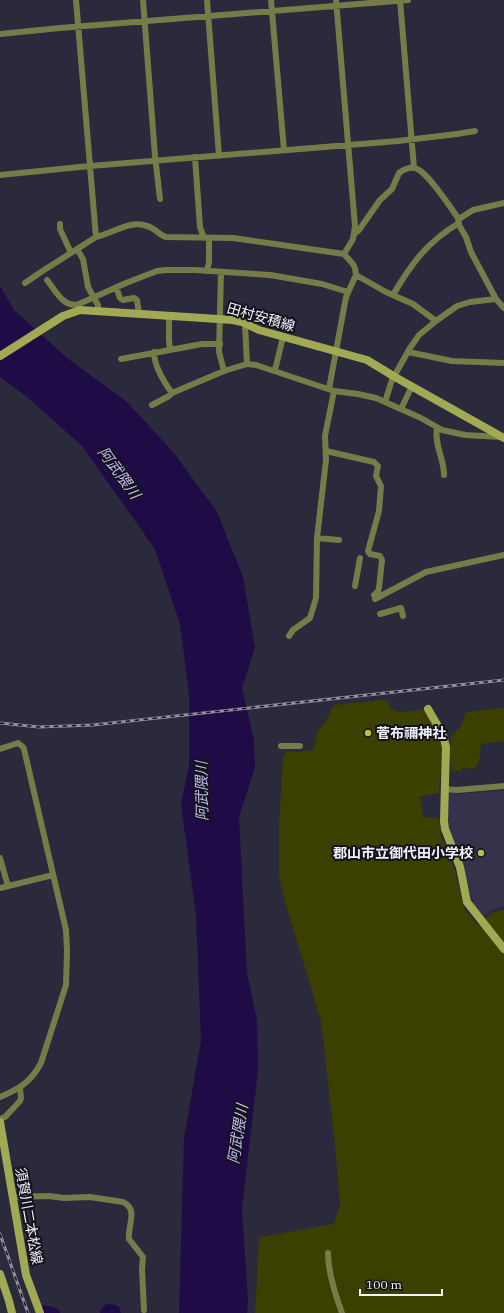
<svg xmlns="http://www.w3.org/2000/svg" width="504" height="1313" viewBox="0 0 504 1313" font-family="'IBM Plex Serif','Noto Sans JP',serif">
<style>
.built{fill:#36324b}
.green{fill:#3b3f00}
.water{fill:#1f0c47}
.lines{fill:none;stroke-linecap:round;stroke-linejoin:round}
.river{stroke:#1f0c47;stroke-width:10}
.street{stroke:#767c48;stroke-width:6}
.secondary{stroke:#a1a953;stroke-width:8}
.rail-casing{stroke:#918f9f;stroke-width:3}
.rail{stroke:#14131b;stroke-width:1.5;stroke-dasharray:4.5;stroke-linecap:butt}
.poi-dot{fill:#b7c147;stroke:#14131b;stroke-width:1.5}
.labels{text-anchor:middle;stroke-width:4;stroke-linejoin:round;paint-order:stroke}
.street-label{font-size:14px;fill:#f3f2ff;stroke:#14131b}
.poi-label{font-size:14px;font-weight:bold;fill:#f3f2ff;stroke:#14131b;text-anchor:start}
.water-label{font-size:15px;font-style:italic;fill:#c3bbf4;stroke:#14131b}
</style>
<rect width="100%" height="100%" fill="#2b293c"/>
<path class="built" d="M 446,786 L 456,794 L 504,791 L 504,906 L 491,910 L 485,916 L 474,905 L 447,831 Z"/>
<path class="green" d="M 381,700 L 388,701 L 390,708 L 398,712 L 423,710 C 431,721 442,737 442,752 C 442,766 440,780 439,793 L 420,797 L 423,817 L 439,818 L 441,837 L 454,868 L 465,910 L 478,925 L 492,913 L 504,909 L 504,1313 L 255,1313 L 259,1237 L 334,1224 L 340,1205 L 335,1146 L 321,1021 L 284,899 L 279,874 L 279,826 L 283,756 L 287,751 L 297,752 L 313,750 L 318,730 L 325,723 L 331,710 L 335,705 Z
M 504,708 L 504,744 L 503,741 L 481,744 L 479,762 L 474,769 L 462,768 L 461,771 L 451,771 L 450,751 L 451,736 L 461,726 L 466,712 Z"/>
<path class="water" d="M 0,286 L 14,310 L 67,358 L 127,402 L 174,453 L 217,512 L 243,577 L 255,648 L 242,688 L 254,740 L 255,768 L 239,817 L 247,973 L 257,1020 L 258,1071 L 242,1209 L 248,1300 L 247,1313 L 179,1313 L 184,1138 L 201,1041 L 196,915 L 181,805 L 189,765 L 189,694 L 180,624 L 155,549 L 82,446 L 26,396 L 0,377 Z"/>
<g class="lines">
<path class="river" d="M 44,1310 L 55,1313
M 105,1313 L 108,1309 L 115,1310 L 116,1313"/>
<path class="street" d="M 76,0 L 96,237 C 112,234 131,219 147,226 C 155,228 159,235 166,237 L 233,238 L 344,254 L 353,264 L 355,268 L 356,275 L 346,297 L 329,389
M 143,0 L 155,156 L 160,199
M 207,0 L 219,156
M 271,0 L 284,150
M 336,0 L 355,226 L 353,239 L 344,254
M 400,0 L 414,168
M 0,34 L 60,28 L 408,0
M 195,157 L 200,227 L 204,238
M 0,175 L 90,166 L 398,141 L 457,134 L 475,131
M 459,219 L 473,210 L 504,203
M 60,224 L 60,229 L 71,253
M 355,233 L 359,230 L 380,200 L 392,189 L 399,173 C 403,170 409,167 414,168 C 426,169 450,207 458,218 L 459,225 L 466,237 L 471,252 L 496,299 L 504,308
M 77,249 L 83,259 L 88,287 L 98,305 L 98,310
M 207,271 L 209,262 L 209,238
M 221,272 L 219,352 L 224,371 L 247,364 L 256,365 L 334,391 L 358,394 L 376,398 L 421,418 L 442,430 L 465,435 L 501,437
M 356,275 L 386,292 L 413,304 L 436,321
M 47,280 C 55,290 64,309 79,304 L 126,283 L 157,271 L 166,270 L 195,270 L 270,275 L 322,284 L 348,292
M 25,283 L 41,272 L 96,237
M 116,287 L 120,298 L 123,300 L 134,298 L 137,300 L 139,314
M 393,295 C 411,264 427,242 459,223
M 169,316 L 169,340 L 170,350 L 202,344 L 220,344
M 245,324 L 247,364
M 154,352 C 154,366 164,382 172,393
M 408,352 L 452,361 L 504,363
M 121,359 L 170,350
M 275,370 L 283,337
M 385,402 L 392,380 L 410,348 L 419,335 L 436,321 L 457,306 L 470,302 L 496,299
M 152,405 L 169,396 L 172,393 L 224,371
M 401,409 L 412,386
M 437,428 C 434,445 444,458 444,475
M 326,451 L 374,462 L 378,466 L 376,476 L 381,486 L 379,511 L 368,551 L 370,554 L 380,556 L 382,560 L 379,588 L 378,591 L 374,595
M 317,538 L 339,540
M 355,586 L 360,558
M 375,599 L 426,572 L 504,555
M 380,614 L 401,608 L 403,616
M 289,636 L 293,630 L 310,618 L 316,598 L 317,538 L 326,460 L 325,436 L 334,391
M 281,746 L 300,746
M 0,749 L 18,743 L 23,747 L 24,749 L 66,930 L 67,951 L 66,985 L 41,1063 C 31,1082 19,1089 0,1097
M 444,789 L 457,790 L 504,786
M 0,858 L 8,886
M 0,888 L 53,875
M 0,1119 L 5,1117 L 20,1101 L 21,1098 L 20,1088
M 13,1197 L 49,1196 L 64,1198 L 90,1197 L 123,1202 C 139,1209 127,1227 129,1239 L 143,1257 L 142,1269 L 144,1310
M 328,1253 C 328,1273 335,1294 342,1313"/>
<path class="secondary" d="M 0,356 L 63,316 L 80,310 L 233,320 L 242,322 L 259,330 L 367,360 L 395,377 L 504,438
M 428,709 L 443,735 L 446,747 L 444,821 L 445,829 L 460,867 L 467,902 L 504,949
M 0,1122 L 26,1275 L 40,1313
M 0,1274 L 9,1301 L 12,1313"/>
<g class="rail-casing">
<path id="rail" d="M 0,723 L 39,727 L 93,725 L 504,680
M 0,1234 L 28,1313"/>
</g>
<use href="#rail" class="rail"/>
</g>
<g class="poi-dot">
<circle cx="368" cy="733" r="4"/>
<circle cx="481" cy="853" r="4"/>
</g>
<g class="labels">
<g class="street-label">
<text transform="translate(261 317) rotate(16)" y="5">田村安積線</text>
<text transform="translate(29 1216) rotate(80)" y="5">須賀川二本松線</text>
</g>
<g class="poi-label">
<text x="376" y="738">菅布禰神社</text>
<text x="473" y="858" text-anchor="end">郡山市立御代田小学校</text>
</g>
<g class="water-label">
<text transform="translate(119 473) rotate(54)" y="5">阿武隈川</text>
<text transform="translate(202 791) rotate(-91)" y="5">阿武隈川</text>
<text transform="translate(238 1134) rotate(-81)" y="5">阿武隈川</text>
</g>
</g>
<path d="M360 1289v6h82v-6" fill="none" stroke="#f3f2ff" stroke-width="2"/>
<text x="366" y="1289" font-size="12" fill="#f3f2ff" stroke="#14131b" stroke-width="3" paint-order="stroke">100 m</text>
</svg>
